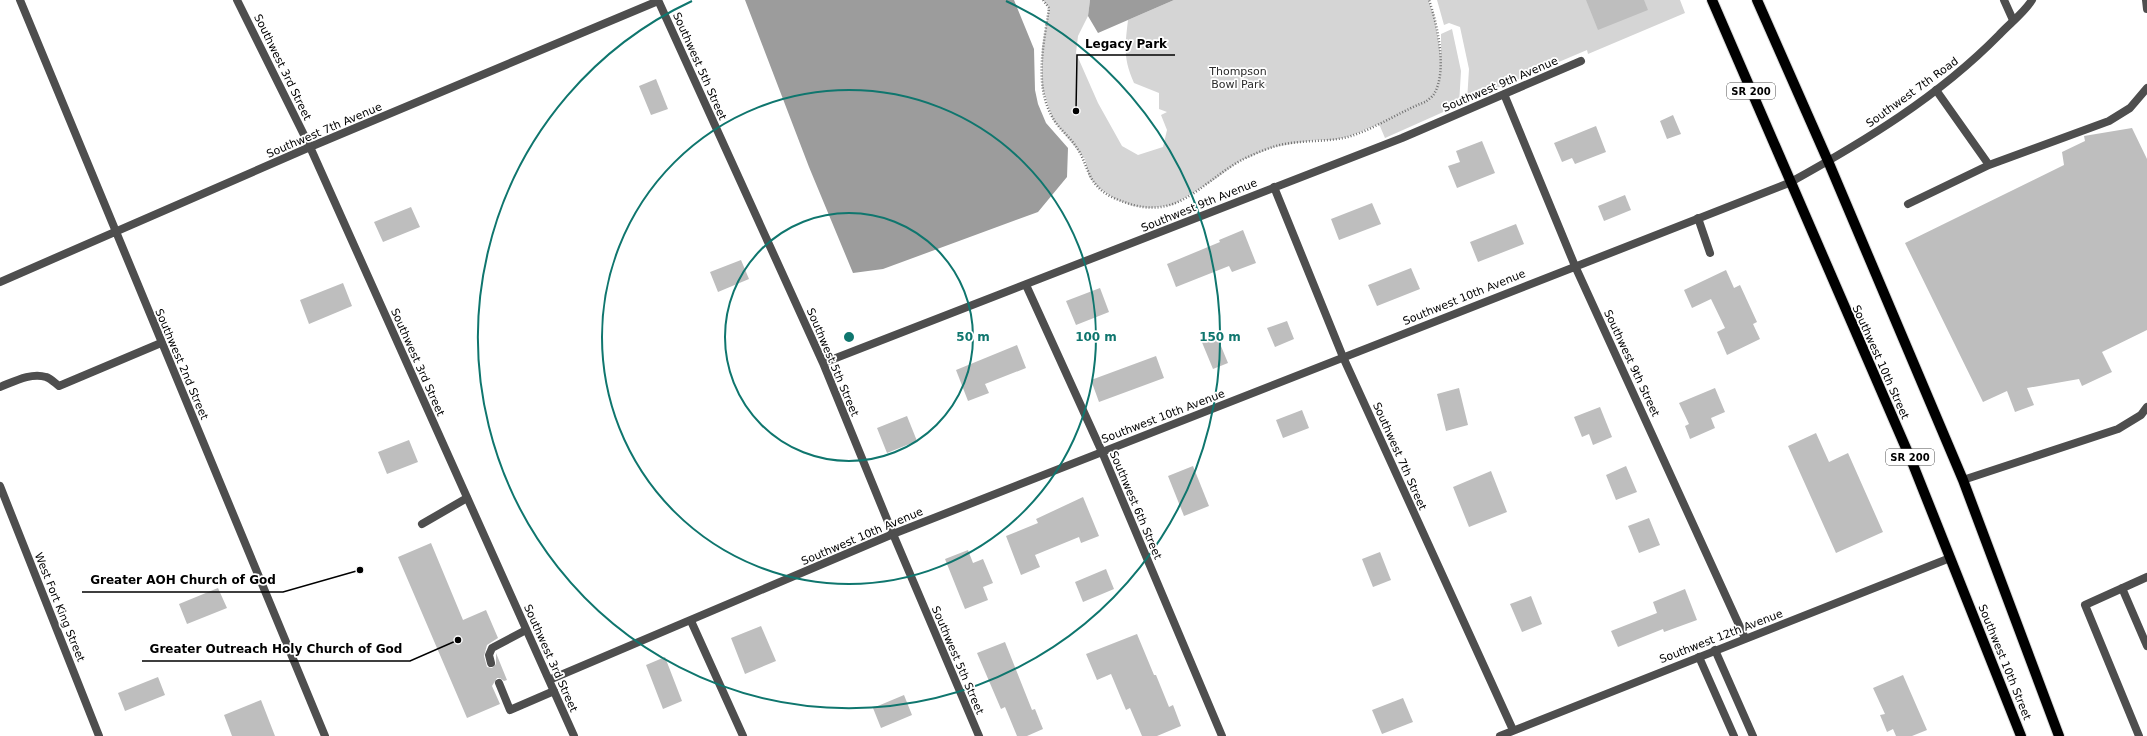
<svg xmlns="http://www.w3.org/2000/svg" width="2147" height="736" viewBox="0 0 2147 736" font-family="'DejaVu Sans',sans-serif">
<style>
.green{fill:#d5d5d5}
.water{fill:#9c9c9c}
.building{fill:#bebebe}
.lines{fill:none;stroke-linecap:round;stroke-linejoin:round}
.primary-casing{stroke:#dbdbdb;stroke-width:12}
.path{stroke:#707070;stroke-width:2.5;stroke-dasharray:1 2;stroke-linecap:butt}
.service{stroke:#4e4e4e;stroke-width:8}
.minor{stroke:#4e4e4e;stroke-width:8}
.tertiary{stroke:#4e4e4e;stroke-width:8}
.primary{stroke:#000;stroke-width:10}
.ring{fill:none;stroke:#0f766e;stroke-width:2}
.labels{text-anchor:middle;stroke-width:3.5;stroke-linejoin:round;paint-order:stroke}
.shield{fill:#fff;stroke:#4c4c4c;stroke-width:1}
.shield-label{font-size:10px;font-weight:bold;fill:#000}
.street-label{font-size:11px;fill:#000;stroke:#fff}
.park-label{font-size:11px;fill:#2c2c2c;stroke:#fff}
.centre{fill:#0f766e;stroke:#fff;stroke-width:2}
.ring-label{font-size:12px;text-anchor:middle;font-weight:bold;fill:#0f766e;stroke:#fff;stroke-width:3.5;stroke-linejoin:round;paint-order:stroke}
.leader{fill:none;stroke:#000;stroke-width:1.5}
.callout-dot{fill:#000;stroke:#fff;stroke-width:1.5}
.callout-label{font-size:12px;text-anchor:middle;font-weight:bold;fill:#000;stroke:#fff;stroke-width:3.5;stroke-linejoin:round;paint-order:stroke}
</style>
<rect width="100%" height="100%" fill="#fff"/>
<path class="green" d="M 1043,0 L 1090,0 L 1088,16 L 1078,36 L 1076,53 L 1098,103 L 1122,146 L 1138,155 L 1163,147 L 1167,130 L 1161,115 L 1167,112 L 1159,109 L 1159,93 L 1134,83 C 1123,59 1125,46 1128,20 L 1174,0 L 1428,0 L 1434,15 L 1441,57 L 1441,34 L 1452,29 L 1461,71 L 1459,105 L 1385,138 L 1379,124 L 1350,136 L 1334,140 L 1315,140 L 1274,147 L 1240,161 L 1214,180 L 1173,205 L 1150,208 L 1133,206 L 1115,199 L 1099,188 L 1089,177 L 1085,159 L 1053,120 L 1042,87 L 1042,48 L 1049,8 Z
M 1437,0 L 1680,0 L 1685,13 L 1588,54 L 1587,50 L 1467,101 L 1469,69 L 1460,27 L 1449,23 L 1444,25 Z"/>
<path class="water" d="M 745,0 L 1014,0 L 1034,49 L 1035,90 L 1038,104 L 1046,123 L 1068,148 L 1067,177 L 1038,212 L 883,269 L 853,273 L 809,167 Z
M 1090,0 L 1174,0 L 1098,33 L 1088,16 Z"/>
<path class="building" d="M 1586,0 L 1644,0 L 1648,10 L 1598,30 Z
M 656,79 L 668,109 L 651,115 L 639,86 Z
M 1673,115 L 1681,134 L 1667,139 L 1660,121 Z
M 1596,126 L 1606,152 L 1575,164 L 1572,158 L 1562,162 L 1554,143 Z
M 2132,128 L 2147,159 L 2147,330 L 2102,352 L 2112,372 L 2082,386 L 2079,379 L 2027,388 L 2034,405 L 2015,412 L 2007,391 L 1983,402 L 1905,243 L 2064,165 L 2062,152 L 2085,141 L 2084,136 Z
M 1482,141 L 1495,173 L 1457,188 L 1448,166 L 1460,162 L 1456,151 Z
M 1625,195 L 1631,210 L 1604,221 L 1598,206 Z
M 1372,203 L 1381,224 L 1339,240 L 1331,219 Z
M 411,207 L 420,227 L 383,242 L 374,222 Z
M 1516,224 L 1524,244 L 1478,262 L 1470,242 Z
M 1243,230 L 1256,263 L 1232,272 L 1229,266 L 1176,287 L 1167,264 L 1220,242 L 1219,240 Z
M 741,260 L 749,279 L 718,292 L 710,272 Z
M 1411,268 L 1420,289 L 1377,306 L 1368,285 Z
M 1726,270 L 1734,288 L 1740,285 L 1757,322 L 1753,324 L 1760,339 L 1727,355 L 1717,332 L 1725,328 L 1711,299 L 1692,308 L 1684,290 Z
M 343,283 L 352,306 L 309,324 L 300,300 Z
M 1100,288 L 1109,312 L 1076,325 L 1066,301 Z
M 1287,321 L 1294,339 L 1275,347 L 1267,328 Z
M 1216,334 L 1228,363 L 1213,369 L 1201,340 Z
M 1017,345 L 1026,368 L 985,384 L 989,393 L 968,401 L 956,370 Z
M 1156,356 L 1164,378 L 1099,402 L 1091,380 Z
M 1459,388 L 1468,425 L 1446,431 L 1437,394 Z
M 1715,388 L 1725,412 L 1711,418 L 1715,428 L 1690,439 L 1685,426 L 1689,424 L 1679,403 Z
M 1600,407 L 1612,437 L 1593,445 L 1589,434 L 1582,437 L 1574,417 Z
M 1302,410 L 1309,428 L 1283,438 L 1276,420 Z
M 907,416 L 917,441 L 887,453 L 877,428 Z
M 1816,433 L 1829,462 L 1848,453 L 1883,532 L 1836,553 L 1788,446 Z
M 409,440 L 418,462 L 387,474 L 378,452 Z
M 1193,466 L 1209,506 L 1184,516 L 1168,476 Z
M 1626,466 L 1637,492 L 1616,500 L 1606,475 Z
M 1491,471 L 1507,512 L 1469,527 L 1453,487 Z
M 1083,497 L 1099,536 L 1081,543 L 1079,537 L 1035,555 L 1040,567 L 1021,575 L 1006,536 L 1038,523 L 1036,519 Z
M 1649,518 L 1660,545 L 1639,553 L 1628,526 Z
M 431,543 L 463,620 L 486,610 L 498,638 L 487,645 L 484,656 L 487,667 L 492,668 L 496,664 L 496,653 L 507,680 L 504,681 L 500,678 L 497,678 L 492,686 L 500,704 L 467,718 L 398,557 Z
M 968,550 L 973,563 L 983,559 L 993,583 L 983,587 L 988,600 L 965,609 L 945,559 Z
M 1380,552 L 1391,580 L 1373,587 L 1362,559 Z
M 1106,569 L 1114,589 L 1083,602 L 1075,582 Z
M 218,588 L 227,608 L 187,624 L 179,604 Z
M 1685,589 L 1697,620 L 1664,632 L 1663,629 L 1618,647 L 1611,631 L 1657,613 L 1653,602 Z
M 1531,596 L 1542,624 L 1522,632 L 1510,604 Z
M 761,626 L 776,661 L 745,674 L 731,638 Z
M 1137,634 L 1154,675 L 1156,675 L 1169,707 L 1173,705 L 1181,726 L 1157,736 L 1142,736 L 1130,708 L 1126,710 L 1111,674 L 1097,680 L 1086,654 Z
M 1005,642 L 1032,710 L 1035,709 L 1043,729 L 1027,736 L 1017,736 L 1005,707 L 1001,709 L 977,653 Z
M 665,657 L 682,701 L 663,709 L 646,665 Z
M 1903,675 L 1927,730 L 1912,736 L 1896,736 L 1893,729 L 1887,732 L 1880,715 L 1885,714 L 1873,688 Z
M 158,677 L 165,695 L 125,711 L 118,693 Z
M 904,695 L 912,715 L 881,728 L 873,708 Z
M 1403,698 L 1413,722 L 1382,734 L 1372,710 Z
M 261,700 L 275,736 L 232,736 L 224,715 Z"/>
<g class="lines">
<g class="primary-casing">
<path id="primary" d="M 1712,0 L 1912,462 L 2021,736
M 1757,0 L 1828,161 L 1963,480 L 2059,736"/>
</g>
<path class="path" d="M 1043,0 L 1049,8 C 1044,43 1033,87 1054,120 C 1060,130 1071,138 1077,148 C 1086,161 1087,176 1098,187 C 1104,194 1115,199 1124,202 C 1177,222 1199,184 1240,161 C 1249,156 1263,150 1273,147 C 1297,139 1324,143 1348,137 C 1375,129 1399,112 1425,102 C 1428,100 1432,97 1434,94 C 1448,71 1437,23 1429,0"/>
<path class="service" d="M 2004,0 L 2013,20
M 2146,0 L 2147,9
M 1936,90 L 1989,165 L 2109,121 L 2130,108 L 2147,88
M 1908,204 L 1989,165
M 1698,218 L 1710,253
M 0,387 C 13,382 31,372 46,377 C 50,378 55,383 59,386 L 161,343
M 1963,480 L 2118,429 L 2141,415 L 2147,407
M 422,524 L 467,498
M 2122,588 L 2147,646
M 1715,650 L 1753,736
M 1699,657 L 1734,736
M 491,663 L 489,655 L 492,648 L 526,630
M 499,683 L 510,710 L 554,691
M 2139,736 L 2085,605 L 2147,577"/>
<path class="minor" d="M 20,0 L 325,736
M 237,0 L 310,147 L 574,736
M 658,0 L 823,363 L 893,534 L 979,736
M 1504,94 L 1575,266 L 1745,638
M 1274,187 L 1343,357 L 1513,730
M 0,282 L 310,147 L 658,1
M 1026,285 L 1102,452 L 1222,736
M 823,363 L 1402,138 L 1581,61
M 0,486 L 99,736
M 691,621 L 743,736
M 549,680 L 893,534 L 1789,183
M 1500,736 L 1950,558"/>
<path class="tertiary" d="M 1789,183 C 1865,141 1938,97 1999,35 C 2009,24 2024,13 2032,0"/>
<use href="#primary" class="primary"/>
</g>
<g class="ring">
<circle cx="849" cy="337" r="124"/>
<circle cx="849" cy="337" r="247"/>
<path d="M1006 1A371 371 0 1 1 692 1"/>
</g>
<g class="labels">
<g class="shield">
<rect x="1727" y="83" width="48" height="16" rx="3"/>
<rect x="1886" y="449" width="48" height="16" rx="3"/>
</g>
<g class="shield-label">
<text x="1751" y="95">SR 200</text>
<text x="1910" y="461">SR 200</text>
</g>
<g class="street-label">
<text transform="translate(700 66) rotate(66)" y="4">Southwest 5th Street</text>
<text transform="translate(283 67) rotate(64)" y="4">Southwest 3rd Street</text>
<text transform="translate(1500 84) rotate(-23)" y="4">Southwest 9th Avenue</text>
<text transform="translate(1912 92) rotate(-36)" y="4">Southwest 7th Road</text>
<text transform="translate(324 130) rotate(-23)" y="4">Southwest 7th Avenue</text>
<text transform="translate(1199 205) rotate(-22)" y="4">Southwest 9th Avenue</text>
<text transform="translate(1464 297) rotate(-22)" y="4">Southwest 10th Avenue</text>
<text transform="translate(418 362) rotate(66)" y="4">Southwest 3rd Street</text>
<text transform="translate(833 362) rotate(67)" y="4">Southwest 5th Street</text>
<text transform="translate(1881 362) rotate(66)" y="4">Southwest 10th Street</text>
<text transform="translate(1632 363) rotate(65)" y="4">Southwest 9th Street</text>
<text transform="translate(182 364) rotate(67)" y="4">Southwest 2nd Street</text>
<text transform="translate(1163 416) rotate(-21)" y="4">Southwest 10th Avenue</text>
<text transform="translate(1400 456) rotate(66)" y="4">Southwest 7th Street</text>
<text transform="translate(1136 505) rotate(67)" y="4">Southwest 6th Street</text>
<text transform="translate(862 536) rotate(-23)" y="4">Southwest 10th Avenue</text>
<text transform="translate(60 607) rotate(68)" y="4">West Fort King Street</text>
<text transform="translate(1721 636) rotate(-21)" y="4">Southwest 12th Avenue</text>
<text transform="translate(551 658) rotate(66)" y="4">Southwest 3rd Street</text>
<text transform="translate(958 660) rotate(67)" y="4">Southwest 5th Street</text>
<text transform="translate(2005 662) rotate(68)" y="4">Southwest 10th Street</text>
</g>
<g class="park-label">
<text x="1238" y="75">Thompson<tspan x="1238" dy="13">Bowl Park</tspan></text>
</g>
</g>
<circle cx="849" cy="337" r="6" class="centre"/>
<g class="ring-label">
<text x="973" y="341">50 m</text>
<text x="1096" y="341">100 m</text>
<text x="1220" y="341">150 m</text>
</g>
<path class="leader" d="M1076 111L1077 55H1175M360 570L283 592H82M458 640L410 661H142"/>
<g class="callout-dot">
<circle cx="1076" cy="111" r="4"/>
<circle cx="360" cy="570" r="4"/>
<circle cx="458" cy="640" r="4"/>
</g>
<g class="callout-label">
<text x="1126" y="48">Legacy Park</text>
<text x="183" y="584">Greater AOH Church of God</text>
<text x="276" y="653">Greater Outreach Holy Church of God</text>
</g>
</svg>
